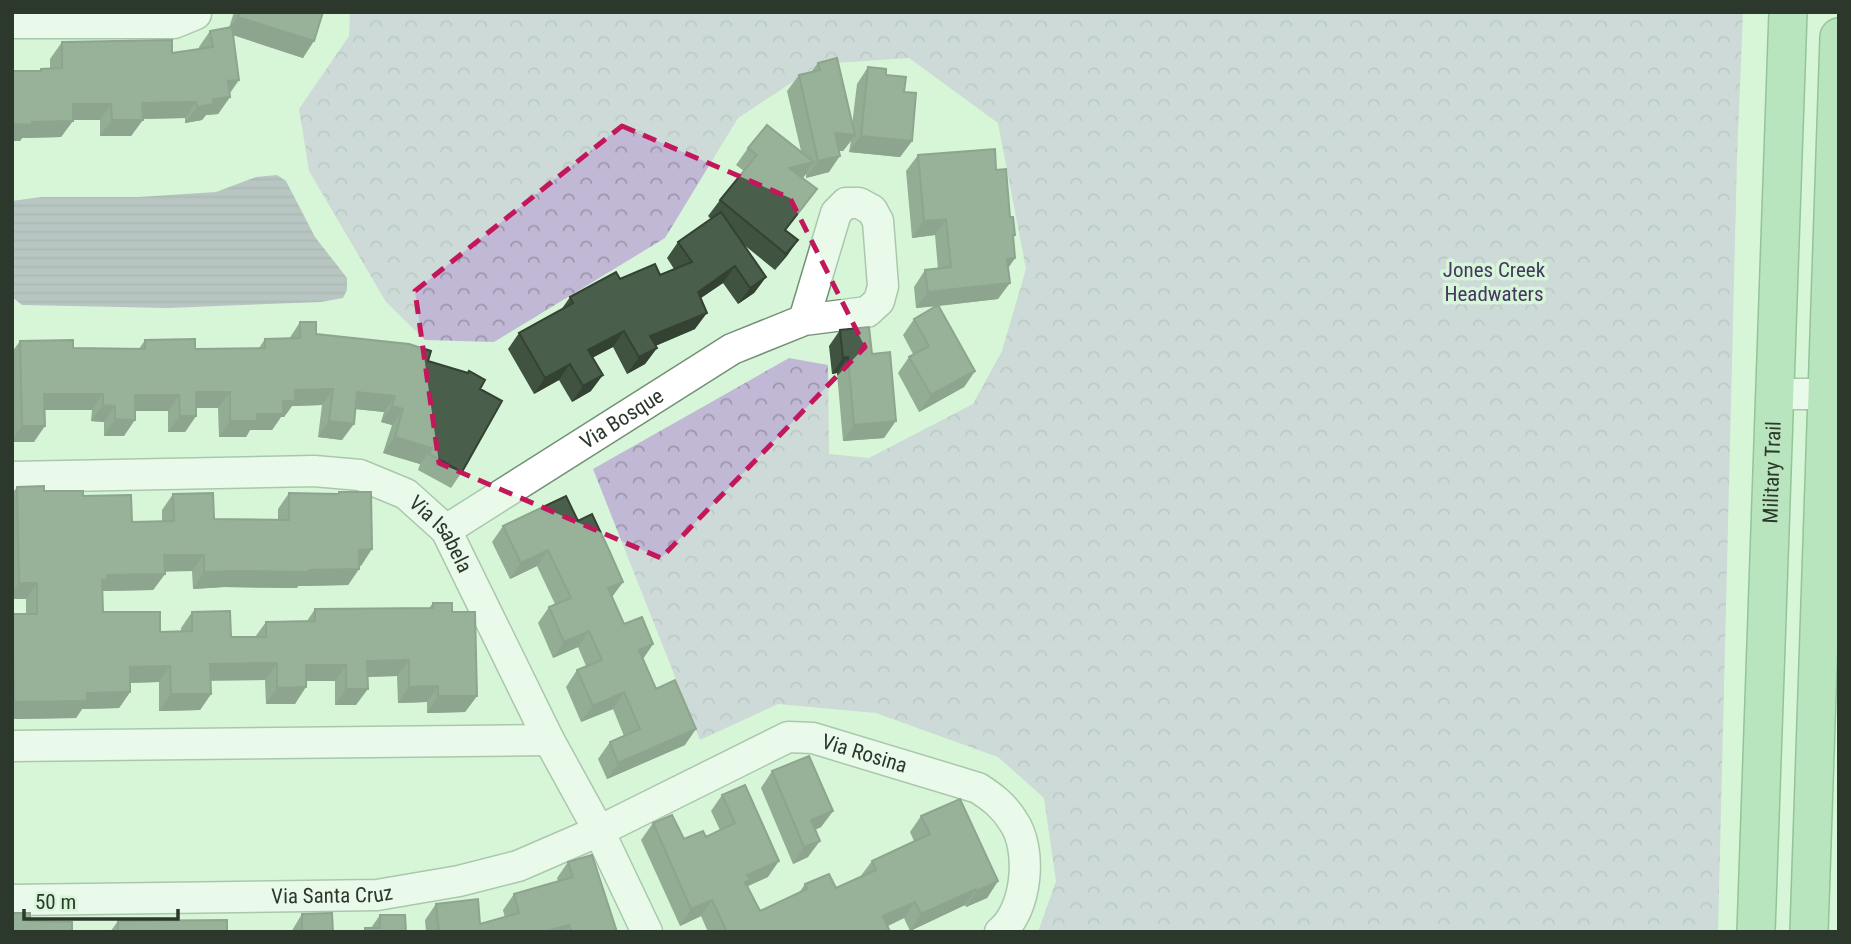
<svg xmlns="http://www.w3.org/2000/svg" width="1851" height="944" viewBox="0 0 1851 944" font-family="'Roboto Condensed',sans-serif">
<style>
.forest{fill:url(#forest-crowns)}
.water{fill:url(#water-rules)}
.lines{fill:none;stroke-linecap:round;stroke-linejoin:round}
.minor-casing{stroke:#748f75;stroke-width:33}
.major-casing{stroke:#40884a;stroke-width:40}
.minor{stroke:#fff;stroke-width:30}
.major{stroke:#93d19c;stroke-width:37}
.wall{fill:#405240}
.shaded-wall{fill:#344234}
.building{fill:#4a5f4b;stroke:#344234;stroke-width:2}
.marked{fill:none;stroke:#c2185b;stroke-width:5;stroke-dasharray:14 9;stroke-linejoin:round}
.labels{text-anchor:middle;stroke-width:7;stroke-linejoin:round;paint-order:stroke}
.park-label{font-size:21px;fill:#443760;stroke:#d7f5d8}
.street-label{font-size:21px;fill:#2d382d;stroke:#d7f5d8}
</style>
<defs>
<pattern id="forest-crowns" width="20" height="18" patternUnits="userSpaceOnUse" patternTransform="scale(1.75)"><rect width="20" height="18" fill="#c0b8d5"/><path d="M2 6a3 3 0 1 1 6 0M12 15a3 3 0 1 1 6 0" fill="none" stroke="#9c97ad"/></pattern>
<pattern id="water-rules" width="6" height="5" patternUnits="userSpaceOnUse" patternTransform="scale(1.75)"><rect width="6" height="5" fill="#928ba6"/><path d="M0 2.5h6" fill="none" stroke="#787388"/></pattern>
</defs>
<rect width="100%" height="100%" fill="#d7f5d8"/>
<path class="forest" d="M 350,12 L 1743,12 L 1737,159 L 1718,932 L 1038,932 L 1056,881 L 1044,798 L 998,757 L 876,713 L 778,704 L 700,740 L 593,469 L 789,358 L 828,365 L 829,454 L 869,458 L 973,404 L 1002,351 L 1026,269 L 998,123 L 909,58 L 820,64 L 738,118 L 665,238 L 494,342 L 425,340 L 386,302 L 309,171 L 299,109 L 349,36 Z"/>
<path class="water" d="M 277,175 L 286,181 L 315,237 L 347,278 L 347,290 L 343,298 L 321,302 L 167,308 L 22,305 L 12,297 L 12,201 L 41,197 L 138,197 L 216,192 L 256,177 Z"/>
<g class="lines">
<g class="minor-casing">
<g id="minor">
<path d="M 12,23 L 174,23 L 196,14 L 196,12"/>
<path d="M 1776,394 L 1839,394"/>
<path id="s1" d="M 12,477 L 314,471 L 360,475 L 406,494 L 446,530 L 549,740 L 599,831 L 647,932"/>
<path id="s2" d="M 446,530 L 732,349 L 804,320 L 867,312 L 879,301 L 883,286 L 878,221 L 872,210 L 859,203 L 846,203 L 836,213 L 804,320"/>
<path d="M 12,746 L 549,740"/>
<path id="s3" d="M 12,900 L 377,895 L 459,881 L 518,866 L 599,831 L 788,737 L 813,738 L 978,788 C 992,797 1004,806 1013,821 C 1033,849 1027,911 1000,932"/>
</g>
</g>
<g class="major-casing">
<g id="major">
<path id="s4" d="M 1756,932 L 1788,12"/>
<path d="M 1809,932 L 1839,37"/>
</g>
</g>
<use href="#minor" class="minor"/>
<use href="#major" class="major"/>
</g>
<path class="wall" d="M 234,12 L 323,12 L 303,58 L 233,35 L 230,97 L 218,114 L 206,115 L 202,120 L 185,123 L 185,118 L 143,119 L 131,136 L 100,136 L 100,120 L 73,120 L 61,137 L 22,138 L 20,141 L 12,141 L 12,71 L 40,71 L 41,69 L 50,69 L 50,59 L 62,42 L 172,53 L 199,49 L 199,47 L 210,31 L 229,28 Z
M 818,63 L 852,125 L 857,84 L 868,67 L 886,75 L 904,92 L 912,141 L 900,157 L 849,152 L 851,141 L 843,151 L 839,151 L 829,172 L 806,178 L 806,174 L 803,178 L 817,189 L 786,230 L 798,240 L 775,270 L 743,244 L 766,277 L 754,293 L 738,304 L 723,283 L 701,298 L 695,329 L 655,346 L 657,348 L 645,364 L 627,374 L 613,347 L 593,357 L 591,391 L 572,402 L 559,380 L 534,394 L 508,349 L 519,333 L 561,310 L 570,297 L 620,279 L 660,275 L 674,269 L 667,258 L 678,242 L 711,219 L 708,216 L 720,200 L 744,171 L 736,165 L 748,148 L 801,151 L 787,91 L 799,75 L 811,72 Z
M 918,155 L 996,170 L 1015,235 L 1013,238 L 1015,258 L 1008,268 L 998,299 L 939,306 L 975,371 L 964,387 L 919,412 L 898,373 L 909,357 L 913,354 L 903,335 L 914,319 L 938,306 L 916,308 L 914,287 L 925,270 L 938,269 L 935,235 L 912,238 L 906,171 Z
M 300,322 L 316,334 L 428,361 L 480,389 L 462,472 L 451,488 L 418,470 L 420,464 L 383,453 L 392,425 L 381,422 L 384,412 L 355,409 L 342,440 L 318,437 L 322,405 L 292,406 L 284,417 L 281,417 L 272,430 L 250,430 L 246,437 L 219,437 L 218,408 L 196,408 L 196,416 L 185,432 L 168,432 L 168,411 L 135,411 L 124,436 L 104,436 L 104,422 L 91,421 L 92,410 L 45,410 L 34,442 L 12,442 L 12,352 L 20,341 L 73,348 L 139,349 L 145,340 L 195,349 L 259,348 L 265,339 L 289,339 Z
M 840,330 L 872,354 L 884,438 L 843,441 L 837,373 L 832,374 L 829,346 Z
M 17,487 L 83,496 L 132,522 L 162,521 L 162,510 L 173,494 L 214,519 L 278,520 L 278,509 L 289,493 L 338,494 L 339,492 L 361,566 L 359,566 L 359,569 L 348,585 L 298,586 L 297,588 L 224,587 L 193,589 L 192,571 L 165,571 L 165,574 L 153,590 L 103,591 L 103,612 L 160,632 L 181,631 L 181,628 L 192,612 L 231,637 L 255,637 L 266,622 L 307,621 L 315,609 L 429,608 L 433,603 L 452,612 L 477,696 L 465,712 L 427,713 L 427,702 L 398,703 L 397,676 L 367,677 L 356,705 L 335,705 L 335,681 L 306,681 L 295,704 L 266,704 L 265,680 L 211,680 L 211,694 L 200,710 L 159,711 L 159,682 L 130,683 L 130,692 L 119,708 L 82,709 L 76,718 L 12,719 L 12,614 L 26,614 L 26,599 L 12,599 L 12,494 Z
M 578,521 L 623,582 L 612,597 L 624,624 L 653,644 L 643,659 L 656,689 L 685,745 L 607,779 L 598,759 L 610,742 L 624,736 L 613,709 L 581,722 L 566,687 L 577,670 L 586,666 L 578,647 L 553,658 L 538,623 L 549,607 L 555,604 L 537,566 L 510,579 L 492,542 L 503,526 Z
M 772,771 L 833,811 L 821,827 L 815,830 L 808,857 L 793,864 L 761,788 Z
M 722,795 L 768,877 L 747,886 L 760,911 L 799,893 L 805,884 L 836,888 L 860,877 L 872,861 L 914,841 L 910,832 L 921,816 L 998,881 L 987,898 L 966,907 L 965,905 L 910,931 L 904,918 L 888,926 L 890,932 L 708,932 L 701,916 L 680,926 L 641,840 L 653,823 L 684,839 L 706,837 L 720,830 L 711,811 Z
M 568,862 L 617,932 L 426,932 L 425,920 L 436,904 L 480,924 L 505,918 L 503,910 L 514,894 L 558,881 L 557,878 Z
M 302,914 L 333,932 L 291,932 Z
M 380,915 L 406,932 L 363,932 L 365,928 L 371,928 Z
M 118,921 L 227,932 L 110,932 Z"/>
<path class="shaded-wall" d="M 238,17 L 314,41 L 303,58 L 227,33 Z
M 239,80 L 228,96 L 228,81 Z
M 230,97 L 218,114 L 206,115 L 202,120 L 185,123 L 197,107 L 213,99 Z
M 196,102 L 185,118 L 131,119 L 142,103 Z
M 73,104 L 111,104 L 100,120 L 61,120 Z
M 112,120 L 143,120 L 131,136 L 100,136 Z
M 73,121 L 61,137 L 22,138 L 20,141 L 12,141 L 12,124 L 32,122 Z
M 835,133 L 855,135 L 843,151 L 824,150 Z
M 861,136 L 912,141 L 900,157 L 849,152 Z
M 840,156 L 829,172 L 806,178 L 818,161 Z
M 814,162 L 803,178 L 789,168 Z
M 946,219 L 935,235 L 912,238 L 924,221 Z
M 798,240 L 787,256 L 775,270 L 786,254 Z
M 1015,258 L 1004,274 L 1007,259 Z
M 735,266 L 723,283 L 686,308 L 698,292 Z
M 766,277 L 754,293 L 738,304 L 750,288 Z
M 1010,283 L 998,299 L 916,308 L 928,292 Z
M 707,313 L 695,329 L 639,353 L 650,336 Z
M 624,331 L 613,347 L 577,366 L 588,350 Z
M 657,348 L 645,364 L 627,374 L 639,357 Z
M 848,357 L 837,373 L 832,374 L 843,358 Z
M 570,364 L 559,380 L 534,394 L 545,378 Z
M 975,371 L 964,387 L 919,412 L 931,395 Z
M 603,375 L 591,391 L 572,402 L 583,386 Z
M 333,389 L 322,405 L 292,406 L 284,417 L 281,417 L 272,430 L 250,430 L 246,437 L 219,437 L 230,421 L 257,414 L 295,390 Z
M 196,392 L 230,392 L 218,408 L 184,408 Z
M 357,392 L 395,396 L 384,412 L 346,408 Z
M 44,394 L 103,394 L 92,410 L 33,410 Z
M 135,395 L 179,395 L 168,411 L 124,411 Z
M 103,405 L 115,406 L 104,422 L 91,421 Z
M 392,406 L 403,409 L 392,425 L 381,422 Z
M 180,416 L 196,416 L 185,432 L 168,432 Z
M 115,419 L 135,420 L 124,436 L 104,436 Z
M 329,421 L 354,424 L 342,440 L 318,437 Z
M 896,421 L 884,438 L 843,441 L 854,425 Z
M 22,426 L 45,426 L 34,442 L 12,442 L 12,440 Z
M 395,437 L 432,448 L 420,464 L 383,453 Z
M 372,549 L 361,566 L 347,566 L 359,550 Z
M 548,550 L 537,566 L 510,579 L 521,563 Z
M 164,555 L 204,555 L 192,571 L 153,572 Z
M 359,569 L 348,585 L 298,586 L 297,588 L 224,587 L 193,589 L 204,572 L 235,571 Z
M 165,574 L 153,590 L 99,591 L 102,580 L 107,575 Z
M 623,582 L 611,598 L 608,588 Z
M 19,583 L 37,583 L 26,599 L 12,599 L 12,592 Z
M 589,631 L 578,647 L 553,658 L 564,642 Z
M 653,644 L 642,660 L 639,650 Z
M 409,660 L 397,676 L 356,677 L 367,661 Z
M 277,663 L 265,680 L 199,681 L 210,664 Z
M 306,665 L 346,665 L 335,681 L 295,681 Z
M 170,666 L 159,682 L 119,683 L 130,667 Z
M 438,686 L 427,702 L 398,703 L 409,687 Z
M 306,687 L 295,704 L 266,704 L 277,688 Z
M 346,689 L 368,689 L 356,705 L 335,705 Z
M 130,692 L 119,708 L 82,709 L 76,718 L 12,719 L 12,705 L 14,702 L 87,693 Z
M 624,692 L 613,709 L 581,722 L 593,706 Z
M 171,694 L 211,694 L 200,710 L 159,711 Z
M 438,696 L 477,696 L 465,712 L 427,713 Z
M 696,729 L 685,745 L 607,779 L 618,763 Z
M 833,811 L 821,827 L 799,836 L 811,820 Z
M 820,841 L 808,857 L 793,864 L 804,847 Z
M 779,861 L 768,877 L 744,888 L 747,875 Z
M 998,881 L 987,898 L 966,907 L 977,891 Z
M 976,889 L 965,905 L 910,931 L 921,914 Z
M 712,900 L 701,916 L 680,926 L 691,909 Z
M 915,902 L 904,918 L 874,932 L 883,916 Z
M 569,925 L 565,932 L 544,932 Z"/>
<path class="building" d="M 240,12 L 323,12 L 314,41 L 238,17 Z
M 232,27 L 239,80 L 228,81 L 230,97 L 213,99 L 214,104 L 197,107 L 196,102 L 142,103 L 143,120 L 112,120 L 111,104 L 73,104 L 73,121 L 32,122 L 32,125 L 12,124 L 12,71 L 41,71 L 41,69 L 62,68 L 62,42 L 172,40 L 172,53 L 213,47 L 210,31 Z
M 837,58 L 855,135 L 835,133 L 840,156 L 818,161 L 799,75 L 820,70 L 818,63 Z
M 868,67 L 886,69 L 886,75 L 906,77 L 904,92 L 916,93 L 912,141 L 861,136 Z
M 767,125 L 814,162 L 789,168 L 817,189 L 785,230 L 798,240 L 786,254 L 720,200 L 757,155 L 748,148 Z
M 995,149 L 996,170 L 1006,169 L 1010,217 L 1013,217 L 1015,235 L 1013,235 L 1015,258 L 1007,259 L 1010,283 L 928,292 L 925,270 L 951,267 L 946,219 L 924,221 L 918,155 Z
M 721,212 L 766,277 L 750,288 L 735,266 L 698,292 L 707,313 L 650,336 L 657,348 L 639,357 L 624,331 L 588,350 L 603,375 L 583,386 L 570,364 L 545,378 L 519,333 L 573,303 L 570,297 L 616,272 L 620,279 L 655,264 L 660,275 L 692,262 L 678,242 Z
M 938,305 L 975,371 L 931,395 L 909,357 L 929,346 L 914,319 Z
M 300,322 L 316,322 L 316,334 L 409,344 L 431,351 L 428,361 L 468,373 L 469,371 L 485,380 L 480,389 L 502,401 L 462,472 L 429,454 L 432,448 L 395,437 L 403,409 L 392,406 L 395,396 L 357,392 L 354,424 L 329,421 L 333,389 L 295,390 L 295,401 L 283,401 L 283,414 L 257,414 L 257,421 L 230,421 L 230,392 L 196,392 L 196,416 L 180,416 L 179,395 L 135,395 L 135,420 L 115,419 L 115,406 L 103,405 L 103,394 L 44,394 L 45,426 L 22,426 L 20,341 L 73,340 L 73,348 L 145,349 L 145,340 L 195,339 L 195,349 L 265,348 L 265,339 L 300,338 Z
M 869,327 L 872,354 L 890,352 L 896,421 L 854,425 L 848,357 L 843,358 L 840,330 Z
M 44,486 L 44,491 L 83,491 L 83,496 L 131,495 L 132,522 L 174,521 L 173,494 L 213,493 L 214,519 L 289,520 L 289,493 L 339,494 L 339,492 L 371,492 L 372,549 L 359,550 L 359,569 L 309,570 L 309,572 L 235,571 L 204,572 L 204,555 L 164,555 L 165,574 L 107,575 L 107,580 L 102,580 L 103,612 L 160,612 L 160,632 L 192,631 L 192,612 L 230,611 L 231,637 L 266,637 L 266,622 L 315,621 L 315,609 L 433,608 L 433,603 L 452,603 L 452,612 L 475,612 L 477,696 L 438,696 L 438,686 L 409,687 L 409,660 L 367,661 L 368,689 L 346,689 L 346,665 L 306,665 L 306,687 L 277,688 L 277,663 L 210,664 L 211,694 L 171,694 L 170,666 L 130,667 L 130,692 L 87,693 L 87,701 L 14,702 L 12,614 L 37,614 L 37,583 L 19,583 L 17,487 Z
M 566,496 L 578,521 L 592,514 L 609,550 L 623,582 L 608,588 L 624,624 L 642,617 L 653,644 L 639,650 L 656,689 L 675,680 L 696,729 L 618,763 L 610,742 L 640,729 L 624,692 L 593,706 L 577,670 L 602,660 L 589,631 L 564,642 L 549,607 L 571,598 L 548,550 L 521,563 L 503,526 Z
M 809,756 L 833,811 L 811,820 L 820,841 L 804,847 L 772,771 Z
M 745,785 L 779,861 L 747,875 L 750,880 L 745,882 L 760,911 L 807,889 L 805,884 L 829,874 L 836,888 L 876,870 L 872,861 L 930,834 L 921,816 L 960,799 L 998,881 L 977,891 L 976,889 L 921,914 L 915,902 L 883,916 L 890,932 L 727,932 L 712,900 L 691,909 L 653,823 L 672,815 L 684,839 L 703,831 L 706,837 L 735,823 L 722,795 Z
M 592,855 L 617,932 L 572,932 L 569,925 L 544,932 L 439,932 L 436,904 L 478,899 L 480,924 L 519,913 L 514,894 L 573,877 L 568,862 Z
M 12,913 L 30,913 L 30,921 L 72,922 L 72,932 L 12,932 Z
M 332,913 L 333,932 L 302,932 L 302,914 Z
M 380,915 L 405,915 L 406,932 L 365,932 L 365,928 L 380,928 Z
M 227,920 L 227,932 L 118,932 L 118,921 Z"/>
<path d="M0 0H1851V944H0ZM 622,126 L 790,198 L 865,347 L 661,558 L 439,463 L 415,291 Z" fill="#d7f5d8" fill-opacity=".55" fill-rule="evenodd"/>
<path class="marked" d="M 622,126 L 790,198 L 865,347 L 661,558 L 439,463 L 415,291 Z"/>
<g class="labels">
<g class="park-label">
<text x="1494" y="277">Jones Creek<tspan x="1494" dy="24">Headwaters</tspan></text>
</g>
<g class="street-label">
<text dy="7" stroke="none"><textPath href="#s2" startOffset="208">Via Bosque</textPath></text>
<text dy="7" stroke="none"><textPath href="#s4" startOffset="460">Military Trail</textPath></text>
<text dy="7" stroke="none"><textPath href="#s1" startOffset="452">Via Isabela</textPath></text>
<text dy="7" stroke="none"><textPath href="#s3" startOffset="887">Via Rosina</textPath></text>
<text dy="7" stroke="none"><textPath href="#s3" startOffset="320">Via Santa Cruz</textPath></text>
</g>
</g>
<rect width="1851" height="944" fill="none" stroke="#2d382d" stroke-width="28"/>
<path d="M24 909v10h154v-10" fill="none" stroke="#2d382d" stroke-width="3.5"/>
<text x="35" y="909" font-size="21" fill="#2d382d" stroke="#d7f5d8" stroke-width="5" paint-order="stroke">50 m</text>
</svg>
